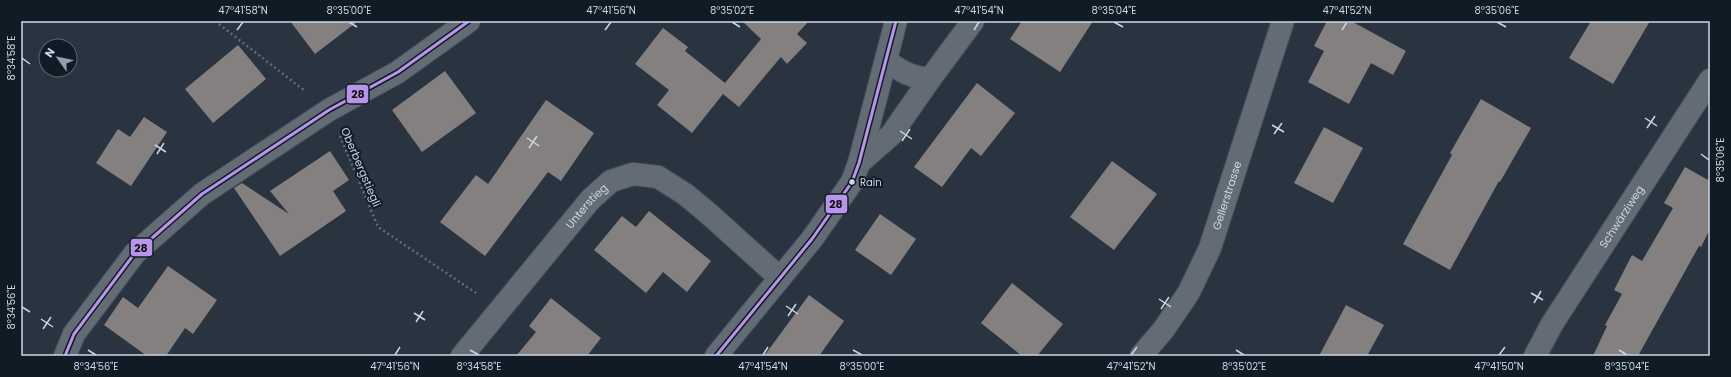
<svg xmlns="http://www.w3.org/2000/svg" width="1731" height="377" viewBox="0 0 1731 377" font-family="Poppins,sans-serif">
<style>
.building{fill:#83807f}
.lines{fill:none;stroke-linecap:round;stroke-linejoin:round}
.minor-casing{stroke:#47505b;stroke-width:24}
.path{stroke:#646c75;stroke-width:2.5;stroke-dasharray:2 3;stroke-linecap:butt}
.minor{stroke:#636b75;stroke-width:22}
.bus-1-casing{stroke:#111b25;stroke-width:6}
.bus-1{stroke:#b994ea;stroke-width:3}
.ticks{fill:none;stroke:#cad7e5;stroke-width:1.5}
.bus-dot{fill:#cad7e5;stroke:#111b25;stroke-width:1.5}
.labels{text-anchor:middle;stroke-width:4;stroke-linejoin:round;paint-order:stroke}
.bus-label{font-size:10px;fill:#cad7e5;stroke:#111b25;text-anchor:start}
.street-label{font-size:11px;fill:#cad7e5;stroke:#111b25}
.line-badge{stroke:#111b25;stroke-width:1.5}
.pale-badge-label{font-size:11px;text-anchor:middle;font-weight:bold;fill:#111}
.neatline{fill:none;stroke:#cad7e5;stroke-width:1.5}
.ticks-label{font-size:10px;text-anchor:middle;fill:#cad7e5}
</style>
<rect width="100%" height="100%" fill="#293440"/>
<path class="building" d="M 290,21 L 358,21 L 315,54 Z
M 742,21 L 809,21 L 797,34 L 807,43 L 787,64 L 781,57 L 739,107 L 723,94 L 692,133 L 657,105 L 669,90 L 635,64 L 663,28 L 688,47 L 685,51 L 725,83 L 761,39 Z
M 1022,21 L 1093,21 L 1060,72 L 1010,39 Z
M 1327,21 L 1351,21 L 1406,51 L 1393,75 L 1371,63 L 1349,104 L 1308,82 L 1324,51 L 1314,46 Z
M 1591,21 L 1650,21 L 1613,84 L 1569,58 Z
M 238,45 L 266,79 L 213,123 L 185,89 Z
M 445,71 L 476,113 L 422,152 L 392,110 Z
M 977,83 L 1015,113 L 981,156 L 971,148 L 942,187 L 914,167 Z
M 1481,99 L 1531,128 L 1500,182 L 1499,181 L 1450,270 L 1403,244 L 1452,155 L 1450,153 Z
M 546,100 L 594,133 L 561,181 L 548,172 L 485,256 L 440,222 L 476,175 L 488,184 Z
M 144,117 L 167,132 L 131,186 L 96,163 L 118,129 L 130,137 Z
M 1324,127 L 1363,148 L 1333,203 L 1294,183 Z
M 330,151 L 349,180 L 333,191 L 346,211 L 280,256 L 234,188 L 242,183 L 289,214 L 270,191 Z
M 1112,161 L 1157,194 L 1114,250 L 1070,217 Z
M 1685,167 L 1710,181 L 1710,229 L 1701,247 L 1699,246 L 1638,356 L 1593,356 L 1607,326 L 1605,325 L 1622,294 L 1614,290 L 1632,255 L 1642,261 L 1673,208 L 1664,203 Z
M 649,211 L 711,261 L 687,292 L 663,272 L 646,293 L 594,250 L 622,216 L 636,227 Z
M 880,214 L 916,239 L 891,275 L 855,250 Z
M 168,266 L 217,300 L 193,334 L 185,328 L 166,356 L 147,356 L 104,325 L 123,297 L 138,308 Z
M 1012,283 L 1063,324 L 1037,356 L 1022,356 L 981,323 Z
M 809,295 L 844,321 L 819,356 L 764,356 Z
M 551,298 L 601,338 L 587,356 L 516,356 L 536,332 L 529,326 Z
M 1346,305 L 1384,325 L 1367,356 L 1319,356 Z"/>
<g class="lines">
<g class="minor-casing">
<g id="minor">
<path d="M 886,60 C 901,72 911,77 930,79"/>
<path d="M 859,163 L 891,135 L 930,79 L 973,21"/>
<path d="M 65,356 L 74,334 L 135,253 L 202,194 L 329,110 L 398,72 L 469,21"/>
<path id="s1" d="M 462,356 L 590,200 L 611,181 L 633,174 L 658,177 L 685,194 L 709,214 L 780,278"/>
<path d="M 716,356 L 812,239 L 852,182 L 859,163 L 896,21"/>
<path id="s2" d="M 1141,356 L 1164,329 L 1189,292 L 1210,248 L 1283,21"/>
<path id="s3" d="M 1535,356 L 1552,324 L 1710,80"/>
</g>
</g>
<path class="path" d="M 215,21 L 305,91
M 340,136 L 378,227 L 476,293"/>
<use href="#minor" class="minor"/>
<g class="bus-1-casing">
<path id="bus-1" d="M 65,356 L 74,334 L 135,253 L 202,194 L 329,110 L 398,72 L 469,21
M 716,356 L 812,239 L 852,182 L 859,163 L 896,21"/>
</g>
<use href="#bus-1" class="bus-1"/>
</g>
<path class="ticks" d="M 349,22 L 357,27M 732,22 L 740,27M 1114,22 L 1123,27M 1497,22 L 1506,27M 237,30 L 243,22M 605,30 L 611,22M 974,30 L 979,22M 1342,30 L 1347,22M 22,58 L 30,64M 1645,118 L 1657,126M 1272,125 L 1284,132M 1647,128 L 1655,116M 900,131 L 912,139M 1274,134 L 1282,123M 527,138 L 539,146M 902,141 L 910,129M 155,145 L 166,152M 529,148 L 537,136M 157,154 L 164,143M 1701,154 L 1709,160M 1531,293 L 1543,300M 1159,299 L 1171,307M 1534,303 L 1541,291M 786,306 L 798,314M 22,307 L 30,312M 1161,309 L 1169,297M 414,313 L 425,320M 788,316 L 796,304M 41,319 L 53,327M 416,322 L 423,311M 43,329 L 51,317M 88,350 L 96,355M 470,350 L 479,355M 853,350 L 862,355M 1236,350 L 1244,355M 1619,350 L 1627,355M 395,355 L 400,347M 763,355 L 768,347M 1131,355 L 1137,347M 1499,355 L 1505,347"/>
<circle class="bus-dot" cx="852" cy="182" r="3.5"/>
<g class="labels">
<g class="bus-label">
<text x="860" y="186">Rain</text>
</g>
<g class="street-label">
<text transform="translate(361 167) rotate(67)" y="4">Oberbergstiegli</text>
<text dy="4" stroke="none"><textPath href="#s2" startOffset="184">Gellerstrasse</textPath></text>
<text dy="4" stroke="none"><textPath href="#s1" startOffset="195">Unterstieg</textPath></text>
<text dy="4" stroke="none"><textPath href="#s3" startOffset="164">Schwärziweg</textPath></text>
</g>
</g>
<g class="line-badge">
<rect x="346" y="84" width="23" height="20" rx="4" fill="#b994ea"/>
<rect x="825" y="194" width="23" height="20" rx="4" fill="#b994ea"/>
<rect x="130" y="238" width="23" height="19" rx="4" fill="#b994ea"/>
</g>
<g class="pale-badge-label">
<text x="358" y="98">28</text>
<text x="836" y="208">28</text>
<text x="141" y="252">28</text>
</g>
<rect width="1731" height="377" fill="none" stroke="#111b25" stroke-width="44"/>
<g transform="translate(58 58) rotate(303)"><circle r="19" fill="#111b25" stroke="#5b6672"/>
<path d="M0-3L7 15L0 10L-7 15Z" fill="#929eab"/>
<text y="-6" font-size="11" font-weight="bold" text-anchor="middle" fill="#cad7e5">N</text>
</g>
<rect x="22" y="22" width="1687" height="333" class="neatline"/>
<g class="ticks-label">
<text x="243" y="14">47°41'58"N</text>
<text x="349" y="14">8°35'00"E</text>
<text x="611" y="14">47°41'56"N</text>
<text x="732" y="14">8°35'02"E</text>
<text x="979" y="14">47°41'54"N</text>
<text x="1114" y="14">8°35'04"E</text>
<text x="1347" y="14">47°41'52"N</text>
<text x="1497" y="14">8°35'06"E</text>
<text transform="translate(11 58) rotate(-90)" y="4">8°34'58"E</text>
<text transform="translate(1720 160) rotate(-90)" y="4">8°35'06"E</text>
<text transform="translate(11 307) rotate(-90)" y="4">8°34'56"E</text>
<text x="96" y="370">8°34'56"E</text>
<text x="395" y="370">47°41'56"N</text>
<text x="479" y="370">8°34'58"E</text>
<text x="763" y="370">47°41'54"N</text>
<text x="862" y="370">8°35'00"E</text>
<text x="1131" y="370">47°41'52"N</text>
<text x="1244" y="370">8°35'02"E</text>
<text x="1499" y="370">47°41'50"N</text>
<text x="1627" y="370">8°35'04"E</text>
</g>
</svg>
